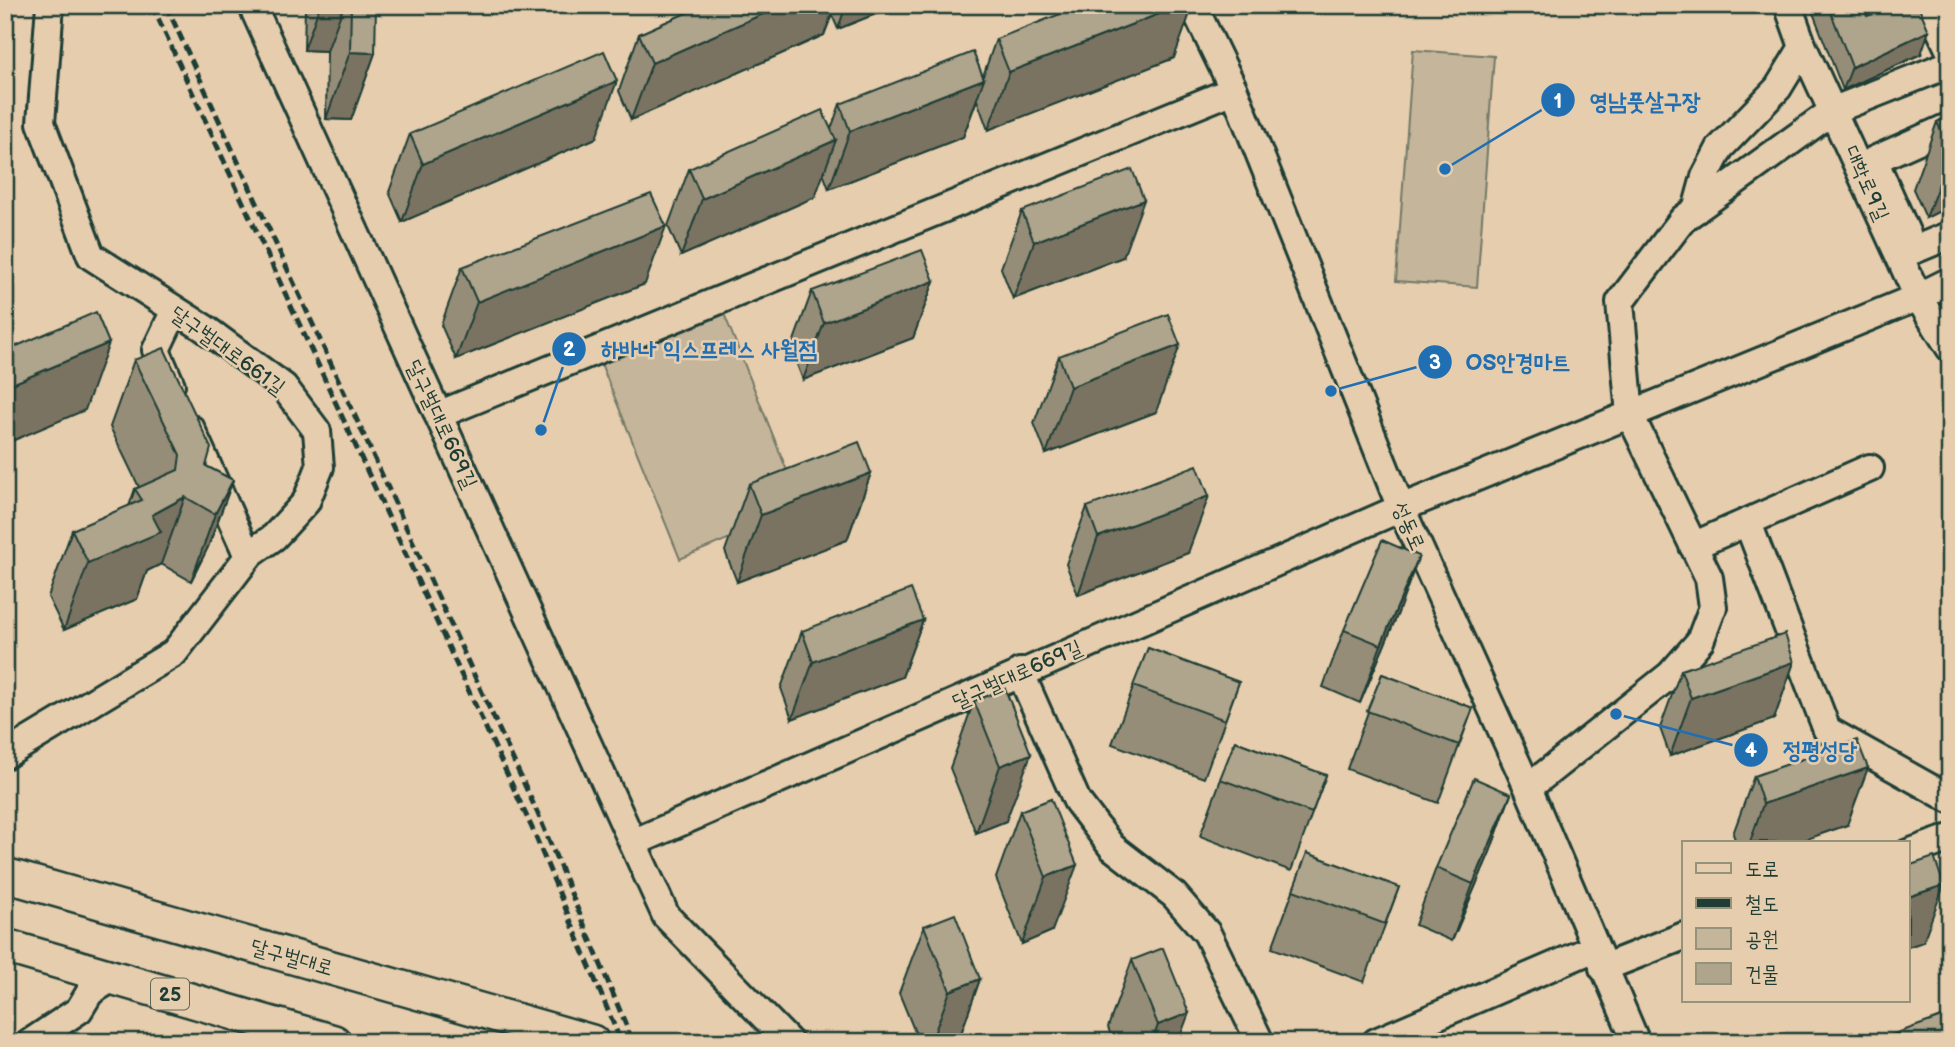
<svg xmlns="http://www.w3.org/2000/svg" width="1955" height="1047" viewBox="0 0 1955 1047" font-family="'Balsamiq Sans','Poor Story',sans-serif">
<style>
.green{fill:#c5b59a;stroke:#727967;stroke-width:2}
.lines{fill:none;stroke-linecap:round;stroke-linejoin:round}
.minor-casing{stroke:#1f3d34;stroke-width:32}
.major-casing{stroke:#1f3d34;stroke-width:38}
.minor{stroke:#e6cdae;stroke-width:26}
.major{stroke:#e6cdae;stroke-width:33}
.rail{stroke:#1f3d34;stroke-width:5;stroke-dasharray:10 5;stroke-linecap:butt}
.wall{fill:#968d78;stroke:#1f3d34;stroke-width:2}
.shaded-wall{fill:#7a7362;stroke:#1f3d34;stroke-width:2}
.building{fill:#afa48c;stroke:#1f3d34;stroke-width:2}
.labels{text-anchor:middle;stroke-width:5;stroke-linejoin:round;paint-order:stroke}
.shield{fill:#e6cdae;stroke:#5b6859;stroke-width:2}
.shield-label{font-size:19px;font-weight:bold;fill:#1f3d34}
.street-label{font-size:21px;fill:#1f3d34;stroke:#e6cdae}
.leader{fill:none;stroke:#1f6fb2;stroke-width:2.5}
.callout-dot{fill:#1f6fb2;stroke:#e6cdae;stroke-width:2.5}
.mark-label{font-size:21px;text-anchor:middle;font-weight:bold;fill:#fff}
.callout-label{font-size:23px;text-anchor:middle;font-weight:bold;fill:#1f6fb2;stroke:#e6cdae;stroke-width:5;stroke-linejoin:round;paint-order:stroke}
</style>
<rect width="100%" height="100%" fill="#e6cdae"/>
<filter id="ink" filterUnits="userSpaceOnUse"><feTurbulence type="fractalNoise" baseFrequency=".0143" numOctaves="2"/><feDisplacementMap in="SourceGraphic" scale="14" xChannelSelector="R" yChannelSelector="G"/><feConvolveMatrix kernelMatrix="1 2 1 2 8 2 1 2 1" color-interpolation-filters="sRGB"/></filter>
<g filter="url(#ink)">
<path class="green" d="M 1413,50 L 1494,56 L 1477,287 L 1396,281 Z
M 719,301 L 802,508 L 680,559 L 596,351 Z"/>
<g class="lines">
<g class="minor-casing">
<path id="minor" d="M 252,5 L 666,916 L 789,1042
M 1193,5 L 1234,90 L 1401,508 L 1528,788 L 1636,1042
M 1788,5 L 1803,47 L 1918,297 L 1950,348
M 1932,13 L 1950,51
M 1950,126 L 1874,160 L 1914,250 L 1950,235
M 1696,210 L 1705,177 L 1720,148 L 1778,88 L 1803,47
M 171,385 L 156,350 L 175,310
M 438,415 L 1234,90
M 191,429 L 248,556
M 1748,523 L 1827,730 L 1950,799
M 1693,546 L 1870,468
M 1020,672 L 1077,801 L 1112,847 L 1174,895 L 1207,933 L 1260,1042
M 5,755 L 174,653 L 251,553 L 274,537 L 306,502 L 320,467 L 317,431 L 284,387 L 204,328 L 91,256 L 41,123 L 50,5
M 1528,788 L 1670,675 L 1700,641 L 1713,607 L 1709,578 L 1630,415 L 1620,302 L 1683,219 L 1834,110 L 1950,64
M 635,842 L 1401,508 L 1918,297 L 1950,281
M 1908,853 L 1950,838
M 1603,968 L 1684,936
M 31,1042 L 79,1010 L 90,992 L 114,977
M 1376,1042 L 1595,948"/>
</g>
<g class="major-casing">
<path id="major" d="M 5,875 L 592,1042
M 5,946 L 334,1042"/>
</g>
<use href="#minor" class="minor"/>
<use href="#major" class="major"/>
<path class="rail" d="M 152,5 L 532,828 L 621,1042
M 166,5 L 538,814 L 633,1042"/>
</g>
<path class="wall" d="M 305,5 L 351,5 L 375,53 L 351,120 L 326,119 L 327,51 L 304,50 Z
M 704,5 L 898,5 L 838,29 L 832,15 L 824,35 L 631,120 L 619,91 L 639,34 Z
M 1810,5 L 1862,5 L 1867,16 L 1921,54 L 1843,90 Z
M 996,39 L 1174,58 L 988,130 L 977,100 L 963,137 L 829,189 L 823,173 L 815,197 L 681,256 L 668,226 L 689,169 L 831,129 L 840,104 L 983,76 Z
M 1950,116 L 1950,206 L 1926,218 L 1913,189 L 1937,122 Z
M 410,134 L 596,138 L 402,222 L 389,192 Z
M 1022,211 L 1123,257 L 1013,299 L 1001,268 Z
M 462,267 L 645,284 L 456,359 L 441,325 Z
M 934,281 L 913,338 L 803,380 L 791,349 L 812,291 Z
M 1059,356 L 1156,412 L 1046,454 L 1034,423 Z
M 134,360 L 206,466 L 233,480 L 208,547 L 191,581 L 161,564 L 147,571 L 137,599 L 64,630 L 48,597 L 72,530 L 129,506 L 135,489 L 139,487 L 110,427 Z
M 871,473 L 847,540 L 737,582 L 725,551 L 749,484 Z
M 1087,507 L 1188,553 L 1078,595 L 1066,564 Z
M 1398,613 L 1360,703 L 1323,687 L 1344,630 Z
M 923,620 L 902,677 L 792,719 L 781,688 L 802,631 Z
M 1148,648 L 1239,682 L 1204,778 L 1112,744 Z
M 1794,662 L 1774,719 L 1670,756 L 1660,728 L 1681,670 Z
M 1382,674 L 1473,708 L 1438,803 L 1347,769 Z
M 1005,689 L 1006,821 L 976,833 L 950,768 L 974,701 Z
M 1235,741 L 1326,775 L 1291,871 L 1200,836 Z
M 1754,776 L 1847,825 L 1798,842 L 1736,842 L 1733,834 Z
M 1511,794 L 1490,852 L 1452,941 L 1415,925 L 1436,868 Z
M 1051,799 L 1052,931 L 1022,944 L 996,878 L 1020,811 Z
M 1307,853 L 1399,887 L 1364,982 L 1272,948 Z
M 924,926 L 980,979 L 958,1042 L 919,1042 L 899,993 Z
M 1132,960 L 1178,1042 L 1113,1042 L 1108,1027 Z"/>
<path class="shaded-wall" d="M 320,5 L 344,5 L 327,51 L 304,50 Z
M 783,5 L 835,5 L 824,35 L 631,120 L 652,63 Z
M 846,5 L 898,5 L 838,29 Z
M 1182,5 L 1193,5 L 1174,58 L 988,130 L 1009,72 Z
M 1929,31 L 1921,54 L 1843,90 L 1852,67 Z
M 350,52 L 375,53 L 351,120 L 326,119 Z
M 984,79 L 963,137 L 829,189 L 850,131 Z
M 617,81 L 596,138 L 402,222 L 423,164 Z
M 836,140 L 815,197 L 681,256 L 702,199 Z
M 1950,154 L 1950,206 L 1926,218 Z
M 1144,200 L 1123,257 L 1013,299 L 1034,242 Z
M 666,226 L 645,284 L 456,359 L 477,302 Z
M 934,281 L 913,338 L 803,380 L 824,323 Z
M 109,343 L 85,410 L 5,444 L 5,387 Z
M 1180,345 L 1156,412 L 1046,454 L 1070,387 Z
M 871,473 L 847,540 L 737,582 L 761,515 Z
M 233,480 L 208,547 L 191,581 L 215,514 Z
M 1209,496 L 1188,553 L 1078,595 L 1098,537 Z
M 185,497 L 161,564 L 147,571 L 137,599 L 64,630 L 88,563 L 152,515 Z
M 1419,556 L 1398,613 L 1360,703 L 1381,645 Z
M 923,620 L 902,677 L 792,719 L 813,662 Z
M 1794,662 L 1774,719 L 1670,756 L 1691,698 Z
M 1031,754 L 1006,821 L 976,833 L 1000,766 Z
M 1868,768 L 1847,825 L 1798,842 L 1750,842 L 1763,804 Z
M 1511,794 L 1490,852 L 1452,941 L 1473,884 Z
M 1077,865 L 1052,931 L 1022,944 L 1046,877 Z
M 1944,885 L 1923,942 L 1908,947 L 1908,897 Z
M 980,979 L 958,1042 L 931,1042 L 950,991 Z
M 1189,1013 L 1178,1042 L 1152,1042 L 1158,1025 Z"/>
<path class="building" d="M 351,5 L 376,5 L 375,53 L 350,52 Z
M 704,5 L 783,5 L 652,63 L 639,34 Z
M 1083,5 L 1182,5 L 1009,72 L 996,39 Z
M 1828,5 L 1862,5 L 1867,16 L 1902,5 L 1918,5 L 1929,31 L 1852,67 Z
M 604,51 L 617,81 L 423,164 L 410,134 Z
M 973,52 L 984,79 L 850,131 L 840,104 Z
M 822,110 L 836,140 L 702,199 L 689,169 Z
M 1950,116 L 1950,149 L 1937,122 Z
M 1132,169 L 1144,200 L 1034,242 L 1022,211 Z
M 651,194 L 666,226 L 477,302 L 462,267 Z
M 922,250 L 934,281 L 824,323 L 812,291 Z
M 96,312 L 109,343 L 5,387 L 5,351 Z
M 1168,314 L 1180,345 L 1070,387 L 1059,356 Z
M 164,348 L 211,448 L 206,466 L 233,480 L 215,514 L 185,497 L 152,515 L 161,532 L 88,563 L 72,530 L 142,500 L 135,489 L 178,470 L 180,455 L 134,360 Z
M 859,442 L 871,473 L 761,515 L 749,484 Z
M 1197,465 L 1209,496 L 1098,537 L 1087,507 Z
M 1382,540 L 1419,556 L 1381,645 L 1344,630 Z
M 911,589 L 923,620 L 813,662 L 802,631 Z
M 1785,634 L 1794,662 L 1691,698 L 1681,670 Z
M 1148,648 L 1239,682 L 1225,720 L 1133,686 Z
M 1382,674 L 1473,708 L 1459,745 L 1367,711 Z
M 1005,689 L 1031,754 L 1000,766 L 974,701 Z
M 1857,740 L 1868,768 L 1763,804 L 1754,776 Z
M 1235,741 L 1326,775 L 1312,813 L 1220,779 Z
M 1474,778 L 1511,794 L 1473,884 L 1436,868 Z
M 1051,799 L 1077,865 L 1046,877 L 1020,811 Z
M 1307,853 L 1399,887 L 1385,924 L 1293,890 Z
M 1934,857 L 1944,885 L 1908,897 L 1908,866 Z
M 955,914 L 980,979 L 950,991 L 924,926 Z
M 1163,948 L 1189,1013 L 1158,1025 L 1132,960 Z
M 1950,1014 L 1950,1042 L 1872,1042 Z"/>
</g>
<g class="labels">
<rect class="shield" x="151" y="978.5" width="38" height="31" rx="5"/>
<g class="shield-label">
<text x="170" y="1001">25</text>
</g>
<g class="street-label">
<text transform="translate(1867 183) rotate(66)" y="7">대학로9길</text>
<text transform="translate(228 350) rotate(36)" y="7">달구벌대로661길</text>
<text transform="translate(442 424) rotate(65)" y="7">달구벌대로669길</text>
<text transform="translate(1409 526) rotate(66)" y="7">성동로</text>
<text transform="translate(1017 674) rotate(-24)" y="7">달구벌대로669길</text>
<text transform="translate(292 957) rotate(16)" y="7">달구벌대로</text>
</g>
</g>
<path class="leader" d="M1445 169L1558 100M541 430L569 349M1331 391L1435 362M1616 714L1751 750"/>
<g class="callout-dot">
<circle cx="1445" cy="169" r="7"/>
<circle cx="541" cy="430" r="7"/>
<circle cx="1331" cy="391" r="7"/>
<circle cx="1616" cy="714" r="7"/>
<circle cx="1558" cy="100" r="18"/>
<circle cx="569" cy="349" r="18"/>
<circle cx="1435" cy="362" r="18"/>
<circle cx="1751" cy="750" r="18"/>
</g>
<g class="mark-label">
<text x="1558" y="108">1</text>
<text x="569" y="356">2</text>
<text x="1435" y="369">3</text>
<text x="1751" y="757">4</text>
</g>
<g class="callout-label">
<text x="1645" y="109">영남풋살구장</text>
<text x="709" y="357">하바나 익스프레스 사월점</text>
<text x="1518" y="370">OS안경마트</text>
<text x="1820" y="758">정평성당</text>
</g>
<rect width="1955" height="1047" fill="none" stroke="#e6cdae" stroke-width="28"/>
<rect x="14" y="14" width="1927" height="1019" fill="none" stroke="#1f3d34" stroke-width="2.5" filter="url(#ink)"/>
<rect x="1682" y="841" width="228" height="161" fill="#e6cdae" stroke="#96937d" stroke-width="2"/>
<rect x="1696" y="863" width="35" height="10" fill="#e6cdae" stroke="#96937d" stroke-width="2"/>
<text x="1745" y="876" font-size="21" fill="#1f3d34">도로</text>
<rect x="1696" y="898" width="35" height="10" fill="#1f3d34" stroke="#96937d" stroke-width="2"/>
<text x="1745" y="911" font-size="21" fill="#1f3d34">철도</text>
<rect x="1696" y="928" width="35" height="21" fill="#c5b59a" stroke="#96937d" stroke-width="2"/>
<text x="1745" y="946" font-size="21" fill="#1f3d34">공원</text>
<rect x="1696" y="963" width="35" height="21" fill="#afa48c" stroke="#96937d" stroke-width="2"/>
<text x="1745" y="981" font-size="21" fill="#1f3d34">건물</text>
</svg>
